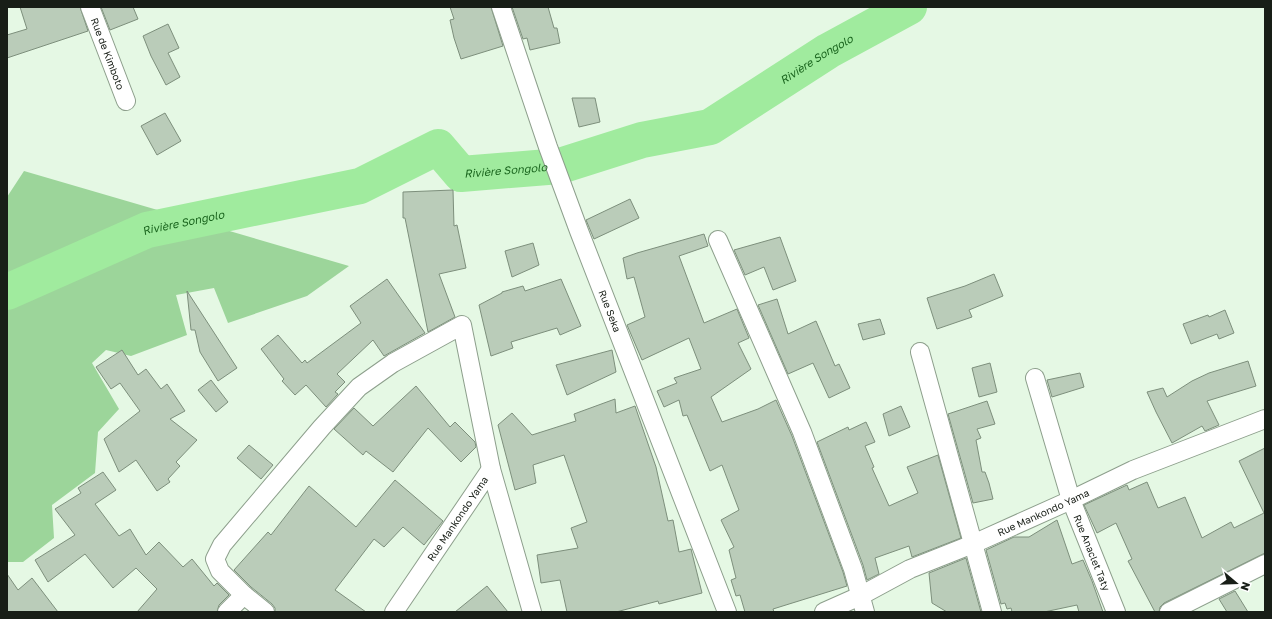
<svg xmlns="http://www.w3.org/2000/svg" width="1272" height="619" viewBox="0 0 1272 619" font-family="'Golos Text',sans-serif">
<style>
.green{fill:#9cd59a}
.lines{fill:none;stroke-linecap:round;stroke-linejoin:round}
.river{stroke:#a0eb9e;stroke-width:36}
.building{fill:#baccb9;stroke:#7d8f7c}
.street-casing{stroke:#8d9f8c;stroke-width:20}
.street{stroke:#fff;stroke-width:18}
.labels{text-anchor:middle;stroke-width:3;stroke-linejoin:round;paint-order:stroke}
.street-label{font-size:10px;fill:#181e17;stroke:#fff}
.water-label{font-size:11px;font-style:italic;fill:#1a651e;stroke:#fff}
</style>
<rect width="100%" height="100%" fill="#e5f8e4"/>
<path class="green" d="M 24,171 L 349,266 L 307,296 L 228,323 L 214,288 L 176,295 L 187,335 L 131,356 L 106,350 L 92,363 L 119,409 L 98,432 L 95,473 L 52,505 L 54,538 L 23,562 L 7,562 L 7,278 L 15,273 L 7,272 L 7,197 Z"/>
<g class="lines">
<path class="river" id="s1" d="M 7,292 L 147,230 L 360,186 L 438,147 L 461,174 L 560,166 L 642,140 L 710,127 L 828,51 L 909,7"/>
</g>
<path class="building" d="M 20,7 L 80,7 L 88,31 L 7,58 L 7,35 L 27,29 Z
M 101,7 L 133,7 L 138,19 L 110,30 Z
M 450,7 L 491,7 L 503,46 L 461,59 L 454,38 L 450,20 L 454,19 Z
M 512,7 L 548,7 L 554,28 L 557,28 L 560,43 L 530,50 L 527,38 L 523,39 Z
M 168,24 L 179,48 L 168,53 L 180,77 L 166,85 L 151,56 L 143,36 Z
M 572,98 L 595,98 L 600,122 L 579,127 Z
M 165,113 L 181,141 L 157,155 L 141,126 Z
M 453,190 L 454,226 L 457,225 L 466,268 L 439,274 L 455,317 L 428,332 L 405,218 L 403,218 L 403,192 Z
M 630,199 L 639,218 L 594,239 L 586,220 Z
M 704,234 L 708,246 L 679,256 L 704,323 L 737,309 L 749,338 L 738,343 L 751,369 L 711,397 L 722,422 L 758,409 L 776,400 L 792,436 L 843,572 L 847,586 L 773,609 L 774,612 L 745,612 L 740,595 L 736,596 L 731,580 L 736,578 L 729,550 L 734,547 L 721,520 L 739,510 L 722,465 L 710,471 L 687,415 L 683,416 L 679,400 L 664,407 L 657,391 L 677,383 L 674,378 L 701,369 L 689,338 L 642,360 L 627,325 L 645,317 L 634,277 L 627,279 L 623,258 L 637,253 Z
M 780,237 L 796,281 L 773,290 L 764,267 L 745,275 L 734,250 Z
M 533,243 L 539,265 L 512,277 L 505,251 Z
M 994,274 L 1003,296 L 969,310 L 972,317 L 937,329 L 927,298 L 965,286 Z
M 387,279 L 425,333 L 384,356 L 373,340 L 337,374 L 345,382 L 335,392 L 338,394 L 326,407 L 306,385 L 295,395 L 282,381 L 284,379 L 261,349 L 278,335 L 302,363 L 305,360 L 307,363 L 361,323 L 350,306 Z
M 561,279 L 581,326 L 560,335 L 557,328 L 511,342 L 513,348 L 491,356 L 479,305 L 502,293 L 502,292 L 523,286 L 525,291 Z
M 187,291 L 237,368 L 218,381 L 200,352 L 195,330 L 191,330 Z
M 777,299 L 788,334 L 816,321 L 835,366 L 839,364 L 850,388 L 829,398 L 813,363 L 788,374 L 758,305 Z
M 1225,310 L 1234,333 L 1219,339 L 1217,334 L 1191,344 L 1183,324 L 1208,315 L 1209,317 Z
M 880,319 L 885,334 L 863,340 L 858,324 Z
M 122,350 L 138,375 L 146,369 L 161,389 L 167,384 L 185,411 L 170,419 L 197,440 L 176,462 L 180,466 L 168,479 L 170,482 L 157,491 L 136,460 L 119,472 L 104,439 L 140,411 L 120,383 L 111,389 L 96,367 Z
M 612,350 L 616,372 L 567,395 L 556,365 Z
M 1248,361 L 1256,386 L 1207,401 L 1219,425 L 1205,431 L 1202,426 L 1172,443 L 1156,412 L 1147,392 L 1163,388 L 1167,397 L 1192,381 L 1209,373 Z
M 990,363 L 997,392 L 979,397 L 972,368 Z
M 1080,373 L 1084,387 L 1052,397 L 1047,380 Z
M 211,380 L 228,402 L 216,412 L 198,390 Z
M 416,386 L 450,427 L 455,422 L 475,442 L 476,447 L 461,462 L 428,428 L 393,472 L 366,451 L 363,455 L 334,429 L 354,408 L 373,426 Z
M 615,399 L 616,413 L 635,406 L 656,467 L 668,521 L 673,520 L 679,552 L 691,549 L 702,593 L 659,604 L 658,601 L 616,612 L 567,612 L 560,580 L 541,583 L 537,555 L 578,548 L 571,528 L 587,522 L 564,455 L 533,465 L 536,483 L 515,490 L 498,425 L 512,413 L 532,435 L 576,421 L 574,414 Z
M 987,401 L 995,424 L 977,429 L 981,438 L 976,440 L 982,472 L 985,472 L 989,483 L 993,499 L 973,503 L 948,414 Z
M 901,406 L 910,427 L 889,436 L 883,414 Z
M 866,422 L 875,442 L 865,446 L 874,467 L 872,468 L 889,506 L 918,493 L 907,467 L 938,455 L 961,538 L 912,557 L 909,546 L 875,558 L 879,574 L 867,580 L 863,565 L 817,442 L 848,427 L 849,430 Z
M 249,445 L 273,465 L 261,479 L 237,458 Z
M 1265,448 L 1265,553 L 1164,603 L 1160,607 L 1159,612 L 1155,612 L 1128,561 L 1132,559 L 1116,523 L 1097,533 L 1084,505 L 1127,485 L 1129,490 L 1147,482 L 1158,508 L 1185,497 L 1202,538 L 1231,522 L 1234,528 L 1264,513 L 1239,461 Z
M 103,472 L 116,490 L 95,504 L 119,536 L 130,529 L 146,555 L 159,542 L 183,567 L 192,559 L 214,586 L 217,583 L 229,595 L 219,605 L 217,612 L 137,612 L 157,589 L 136,568 L 113,588 L 85,554 L 48,582 L 35,560 L 75,535 L 55,509 L 81,493 L 78,488 Z
M 395,480 L 443,521 L 424,545 L 403,527 L 384,547 L 374,539 L 335,590 L 366,612 L 275,612 L 275,608 L 272,604 L 251,587 L 234,570 L 268,532 L 271,535 L 309,486 L 356,527 Z
M 1057,520 L 1072,564 L 1083,560 L 1092,581 L 1103,612 L 1079,612 L 1077,605 L 1044,612 L 1012,612 L 1011,608 L 1007,609 L 1005,603 L 1001,604 L 986,550 L 1014,537 L 1029,537 Z
M 966,558 L 981,612 L 947,612 L 932,603 L 929,573 Z
M 7,574 L 18,590 L 32,578 L 58,612 L 7,612 Z
M 487,586 L 508,612 L 455,612 Z
M 1235,591 L 1248,612 L 1227,612 L 1219,599 Z"/>
<g class="lines">
<g class="street-casing">
<g id="street">
<path id="s2" d="M 90,7 L 126,101"/>
<path id="s3" d="M 501,7 L 548,147 L 579,231 L 727,612"/>
<path d="M 718,240 L 802,432 L 853,569 L 865,612"/>
<path d="M 920,352 L 992,612"/>
<path id="s4" d="M 1035,378 L 1071,500 L 1116,612"/>
<path d="M 227,612 L 244,595"/>
<path d="M 265,612 L 244,595 L 220,571 L 215,559 L 222,545 L 322,427 L 359,387 L 393,363 L 462,325 L 491,469 L 532,612"/>
<path id="s5" d="M 394,612 L 491,469"/>
<path id="s6" d="M 824,612 L 860,596 L 910,569 L 973,544 L 1071,500 L 1133,470 L 1265,419"/>
<path d="M 1169,612 L 1265,564"/>
</g>
</g>
<use href="#street" class="street"/>
</g>
<g class="labels">
<g class="street-label">
<text dy="4" stroke="none"><textPath href="#s2" startOffset="50">Rue de Kimboto</textPath></text>
<text dy="4" stroke="none"><textPath href="#s3" startOffset="323">Rue Seka</textPath></text>
<text dy="4" stroke="none"><textPath href="#s6" startOffset="241">Rue Mankondo Yama</textPath></text>
<text dy="4" stroke="none"><textPath href="#s5" startOffset="113">Rue Mankondo Yama</textPath></text>
<text dy="4" stroke="none"><textPath href="#s4" startOffset="184">Rue Anaclet Taty</textPath></text>
</g>
<g class="water-label">
<text dy="4" stroke="none"><textPath href="#s1" startOffset="874">Rivière Songolo</textPath></text>
<text dy="4" stroke="none"><textPath href="#s1" startOffset="538">Rivière Songolo</textPath></text>
<text dy="4" stroke="none"><textPath href="#s1" startOffset="190">Rivière Songolo</textPath></text>
</g>
</g>
<rect width="1272" height="619" fill="none" stroke="#181e17" stroke-width="16"/>
<g transform="translate(1236 583) rotate(109)" stroke="#ffffff" stroke-width="3" paint-order="stroke">
<path d="M0-3L7 15L0 10L-7 15Z" fill="#181e17"/>
<text y="-6" font-size="11" font-weight="bold" text-anchor="middle" fill="#181e17">N</text>
</g>
</svg>
